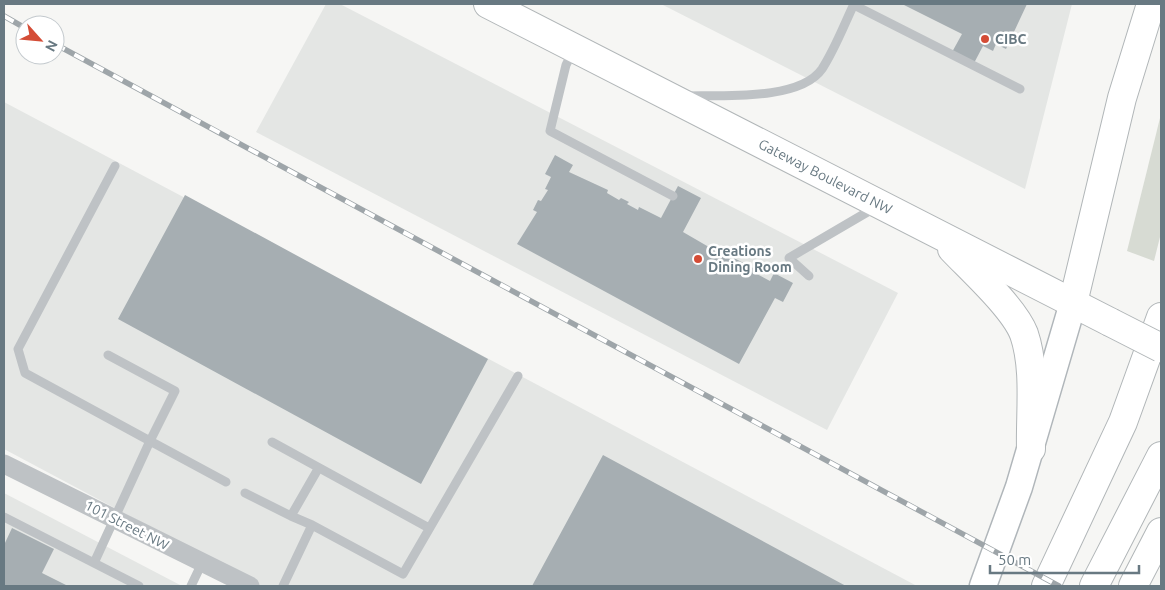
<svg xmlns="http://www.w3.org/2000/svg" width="1165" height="590" viewBox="0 0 1165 590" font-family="Ubuntu,sans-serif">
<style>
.built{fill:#e4e6e4}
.green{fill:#d7dbd3}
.building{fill:#a6aeb2}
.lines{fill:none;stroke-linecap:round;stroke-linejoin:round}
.secondary-casing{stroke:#b0b6ba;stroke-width:29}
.highway-casing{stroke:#b1b6b8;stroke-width:30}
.lane{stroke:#bec2c5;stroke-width:9}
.street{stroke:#bec2c5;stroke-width:19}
.secondary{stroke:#fff;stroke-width:26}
.highway{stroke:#fff;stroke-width:28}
.rail-casing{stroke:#9ea5a9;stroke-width:5.5}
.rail{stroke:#fff;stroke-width:4;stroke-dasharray:11;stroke-linecap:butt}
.highway-bridge-casing{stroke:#b1b6b8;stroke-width:30;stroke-linecap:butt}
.highway-bridge{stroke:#fff;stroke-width:28}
.poi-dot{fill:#d44c36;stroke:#fff;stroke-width:2}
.labels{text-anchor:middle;stroke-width:5;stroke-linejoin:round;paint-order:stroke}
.poi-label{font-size:14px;font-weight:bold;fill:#687982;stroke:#fff;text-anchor:start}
.street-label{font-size:14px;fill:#687982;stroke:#fff}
</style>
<rect width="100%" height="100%" fill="#f6f6f4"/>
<path class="built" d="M 326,4 L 340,4 L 898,293 L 827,430 L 256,132 Z
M 661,4 L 1072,4 L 1025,189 Z
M 4,102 L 917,586 L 261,586 L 4,449 Z
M 4,493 L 182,586 L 4,586 Z"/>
<path class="green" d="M 1161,114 L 1161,233 L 1154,261 L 1127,251 Z"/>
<path class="building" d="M 902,4 L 1027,4 L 1006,49 L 996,44 L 993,51 L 983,46 L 973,65 L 951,54 L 962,34 Z
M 555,155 L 573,165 L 569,172 L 608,190 L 607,193 L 619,200 L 621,198 L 629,202 L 627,204 L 638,210 L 639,207 L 661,218 L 678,186 L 701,198 L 683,232 L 733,261 L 734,258 L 757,270 L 755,273 L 770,281 L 774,273 L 793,283 L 783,302 L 775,298 L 739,364 L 517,244 L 537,212 L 533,210 L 538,200 L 541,201 L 548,190 L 545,189 L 551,177 L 545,174 Z
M 185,195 L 488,359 L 421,484 L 118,319 Z
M 603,455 L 846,586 L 532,586 Z
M 12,528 L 54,549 L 42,573 L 68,586 L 4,586 L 4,545 Z"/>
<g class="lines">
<g class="secondary-casing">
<path id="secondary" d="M 983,586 L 1019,487 L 1073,303"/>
</g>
<g class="highway-casing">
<g id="highway">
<path id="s1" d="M 488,4 L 1110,322"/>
<path d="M 952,249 C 972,270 1014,308 1024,334 C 1036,369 1030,413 1031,449"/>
<path d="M 1073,303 L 1122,98 L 1151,4"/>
<path d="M 1046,586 L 1123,422 L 1161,317"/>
<path d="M 1094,586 L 1161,456"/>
<path d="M 1133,586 L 1161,532"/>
</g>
</g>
<path class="lane" d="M 854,5 L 1020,89
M 573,51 L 566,65 L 550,131 L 673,196
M 686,96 C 721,95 800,101 822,69 C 835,49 844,25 854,4
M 809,276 L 789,258 L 876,207
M 108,355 L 175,391 L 150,441 L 25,373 L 18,349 L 115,166
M 272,442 L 429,528
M 245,493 L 291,516
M 4,517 L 139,586
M 312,525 L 291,516 L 318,469
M 94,563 L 150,441 L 226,482
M 191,586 L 202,563
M 283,586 L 312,525 L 403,574 L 518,376"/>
<path class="street" d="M 4,464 L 250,586"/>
<use href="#secondary" class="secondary"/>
<use href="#highway" class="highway"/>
<g class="rail-casing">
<path id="rail" d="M 4,16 L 25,28
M 55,44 L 1059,586"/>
</g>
<use href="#rail" class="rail"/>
<g class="highway-bridge-casing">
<path id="highway-bridge" d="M 1110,322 L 1161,348"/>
</g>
<use href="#highway-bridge" class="highway-bridge"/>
</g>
<g class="poi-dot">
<circle cx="985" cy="39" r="5"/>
<circle cx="698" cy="259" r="5"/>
</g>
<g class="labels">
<g class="poi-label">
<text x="995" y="44">CIBC</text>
<text x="708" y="256">Creations<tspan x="708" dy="16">Dining Room</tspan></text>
</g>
<g class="street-label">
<text dy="5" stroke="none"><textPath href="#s1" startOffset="379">Gateway Boulevard NW</textPath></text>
<text transform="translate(127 525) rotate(27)" y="5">101 Street NW</text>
</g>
</g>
<rect width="1165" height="590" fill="none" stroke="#687982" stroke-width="10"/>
<g transform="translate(40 40) rotate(117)"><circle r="24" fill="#ffffff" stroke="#c3c9cd"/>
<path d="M0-4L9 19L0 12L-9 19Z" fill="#d44c36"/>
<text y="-8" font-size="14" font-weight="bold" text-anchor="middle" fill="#687982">N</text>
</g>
<path d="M990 565v8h149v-8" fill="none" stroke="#687982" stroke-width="2.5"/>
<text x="998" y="565" font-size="15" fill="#687982" stroke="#ffffff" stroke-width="4" paint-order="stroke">50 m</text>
</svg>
